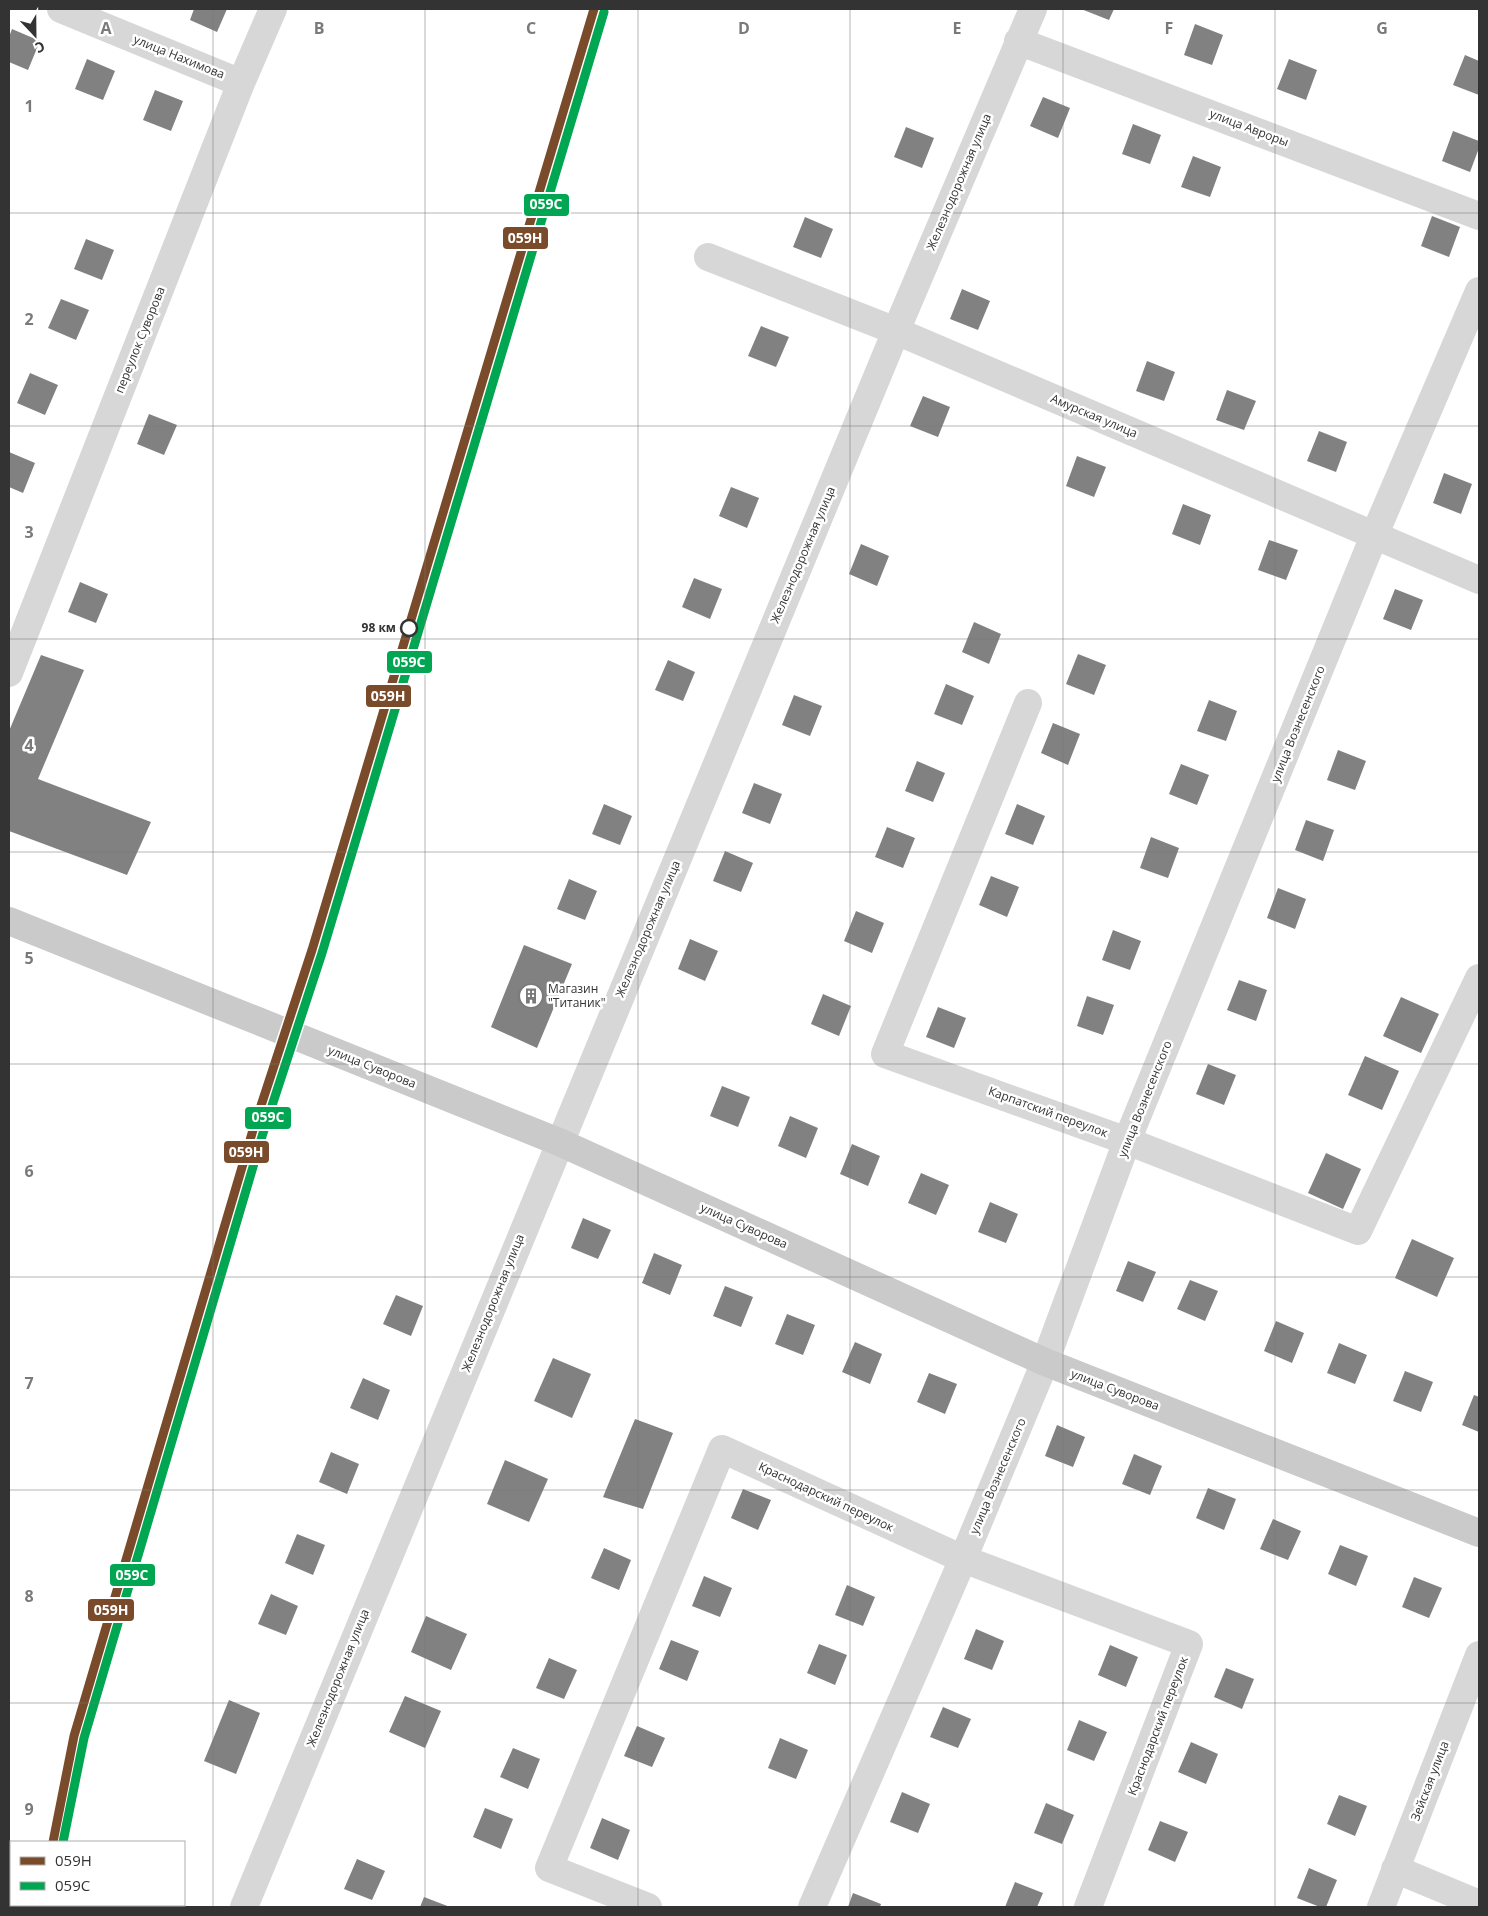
<svg xmlns="http://www.w3.org/2000/svg" width="1488" height="1916" viewBox="0 0 1488 1916" font-family="'Open Sans',sans-serif">
<style>
.building{fill:#818181}
.lines{fill:none;stroke-linecap:round;stroke-linejoin:round}
.minor{stroke:#d7d7d7;stroke-width:28}
.primary{stroke:#cacaca;stroke-width:28}
.rail-1-casing{stroke:#fff;stroke-width:12}
.rail-2-casing{stroke:#fff;stroke-width:12}
.rail-1{stroke:#7a4b2a;stroke-width:9}
.rail-2{stroke:#00a651;stroke-width:9}
.grid{fill:none;stroke:#7a7a7a;stroke-width:1;stroke-opacity:0.55}
.stop-dot{fill:#fff;stroke:#333;stroke-width:2.5}
.labels{text-anchor:middle;stroke-width:5;stroke-linejoin:round;paint-order:stroke}
.street-label{font-size:12px;fill:#333;stroke:#fff}
.stop-label{font-size:12px;font-weight:bold;fill:#333;stroke:#fff;text-anchor:end}
.poi-label{font-size:12px;fill:#333;stroke:#fff;text-anchor:start}
.grid-label{font-size:16px;text-anchor:middle;font-weight:bold;fill:#7a7a7a;stroke:#fff;stroke-width:5;stroke-linejoin:round;paint-order:stroke}
.line-badge{stroke:#fff;stroke-width:2}
.badge-label{font-size:14px;text-anchor:middle;font-weight:bold;fill:#fff}
</style>
<rect width="100%" height="100%" fill="#fff"/>
<path class="building" d="M 194,9 L 227,9 L 217,32 L 190,20 Z
M 1081,9 L 1114,9 L 1109,20 Z
M 1195,24 L 1223,35 L 1212,65 L 1184,55 Z
M 12,29 L 40,41 L 28,70 L 9,62 L 9,37 Z
M 1465,55 L 1479,61 L 1479,95 L 1453,85 Z
M 87,59 L 115,71 L 103,100 L 75,89 Z
M 1289,59 L 1317,70 L 1306,100 L 1277,89 Z
M 155,90 L 183,101 L 171,131 L 143,120 Z
M 1043,97 L 1070,108 L 1058,138 L 1030,126 Z
M 1133,124 L 1161,135 L 1150,164 L 1122,154 Z
M 906,127 L 934,138 L 922,168 L 894,157 Z
M 1453,131 L 1479,141 L 1479,148 L 1470,172 L 1442,161 Z
M 1193,156 L 1221,167 L 1210,197 L 1181,187 Z
M 1432,216 L 1460,227 L 1449,257 L 1421,246 Z
M 805,217 L 833,229 L 821,258 L 793,247 Z
M 86,239 L 114,250 L 102,280 L 74,269 Z
M 962,289 L 990,301 L 978,330 L 950,319 Z
M 61,299 L 89,310 L 76,340 L 48,328 Z
M 761,326 L 789,337 L 776,367 L 748,356 Z
M 1147,361 L 1175,372 L 1164,401 L 1136,391 Z
M 30,373 L 58,385 L 45,415 L 17,403 Z
M 1227,390 L 1256,401 L 1244,430 L 1216,420 Z
M 923,396 L 950,407 L 938,437 L 910,426 Z
M 149,414 L 177,425 L 164,455 L 137,444 Z
M 1319,431 L 1347,442 L 1336,472 L 1307,461 Z
M 9,452 L 35,463 L 23,493 L 9,487 Z
M 1077,456 L 1106,467 L 1094,497 L 1066,486 Z
M 1444,473 L 1472,484 L 1461,514 L 1433,503 Z
M 731,487 L 759,498 L 747,528 L 719,516 Z
M 1183,504 L 1211,515 L 1200,545 L 1172,534 Z
M 1269,540 L 1298,550 L 1286,580 L 1258,570 Z
M 861,544 L 889,556 L 877,586 L 849,574 Z
M 694,578 L 722,589 L 710,619 L 682,607 Z
M 80,582 L 108,594 L 96,623 L 68,612 Z
M 1395,589 L 1423,600 L 1411,630 L 1383,619 Z
M 974,622 L 1001,634 L 989,664 L 962,652 Z
M 1078,654 L 1106,665 L 1094,695 L 1066,684 Z
M 41,655 L 84,670 L 38,779 L 151,822 L 127,875 L 9,831 L 9,731 Z
M 668,660 L 695,672 L 683,701 L 655,690 Z
M 946,684 L 974,696 L 962,725 L 934,714 Z
M 794,695 L 822,706 L 810,736 L 782,725 Z
M 1209,700 L 1237,711 L 1226,741 L 1197,731 Z
M 1053,723 L 1080,734 L 1068,765 L 1041,753 Z
M 1338,750 L 1366,761 L 1355,790 L 1327,780 Z
M 917,761 L 945,773 L 933,802 L 905,791 Z
M 1181,764 L 1209,775 L 1197,805 L 1169,794 Z
M 754,783 L 782,794 L 770,824 L 742,813 Z
M 604,804 L 632,816 L 620,845 L 592,834 Z
M 1017,804 L 1045,816 L 1033,845 L 1005,834 Z
M 1306,820 L 1334,830 L 1323,861 L 1295,850 Z
M 887,827 L 915,838 L 903,868 L 875,857 Z
M 1151,837 L 1179,848 L 1168,878 L 1140,868 Z
M 725,851 L 753,863 L 741,892 L 713,881 Z
M 991,876 L 1019,887 L 1007,917 L 979,905 Z
M 569,879 L 597,891 L 585,920 L 557,909 Z
M 1278,888 L 1306,899 L 1295,929 L 1267,918 Z
M 856,911 L 884,923 L 872,953 L 844,941 Z
M 1113,930 L 1141,941 L 1130,970 L 1102,960 Z
M 690,939 L 718,951 L 705,981 L 678,969 Z
M 524,945 L 572,964 L 537,1048 L 491,1027 Z
M 1239,980 L 1267,990 L 1256,1021 L 1227,1010 Z
M 823,994 L 851,1006 L 839,1036 L 811,1024 Z
M 1087,996 L 1114,1005 L 1103,1035 L 1077,1026 Z
M 1401,997 L 1439,1014 L 1421,1053 L 1383,1036 Z
M 938,1007 L 966,1018 L 954,1048 L 926,1037 Z
M 1365,1056 L 1399,1071 L 1382,1110 L 1348,1095 Z
M 1208,1064 L 1236,1075 L 1224,1105 L 1196,1094 Z
M 722,1086 L 750,1097 L 738,1127 L 710,1116 Z
M 790,1116 L 818,1128 L 806,1158 L 778,1146 Z
M 852,1144 L 880,1156 L 868,1186 L 840,1174 Z
M 1326,1153 L 1361,1169 L 1343,1209 L 1308,1193 Z
M 921,1173 L 949,1185 L 936,1215 L 908,1203 Z
M 990,1202 L 1018,1214 L 1006,1243 L 978,1232 Z
M 583,1218 L 611,1230 L 598,1259 L 571,1248 Z
M 1412,1239 L 1454,1258 L 1437,1297 L 1395,1278 Z
M 654,1253 L 682,1265 L 670,1295 L 642,1283 Z
M 1128,1261 L 1156,1272 L 1143,1302 L 1116,1291 Z
M 1190,1280 L 1218,1291 L 1205,1321 L 1177,1309 Z
M 725,1286 L 753,1297 L 741,1327 L 713,1316 Z
M 396,1295 L 423,1306 L 411,1336 L 383,1324 Z
M 787,1314 L 815,1325 L 803,1355 L 775,1344 Z
M 1276,1321 L 1304,1333 L 1292,1363 L 1264,1351 Z
M 855,1342 L 882,1354 L 870,1384 L 842,1372 Z
M 1339,1343 L 1367,1355 L 1355,1384 L 1327,1373 Z
M 553,1358 L 591,1374 L 572,1418 L 534,1401 Z
M 1405,1371 L 1433,1382 L 1421,1412 L 1393,1401 Z
M 929,1373 L 957,1384 L 945,1414 L 917,1402 Z
M 363,1378 L 390,1390 L 378,1420 L 350,1408 Z
M 1474,1395 L 1479,1397 L 1479,1432 L 1462,1425 Z
M 635,1419 L 673,1433 L 643,1509 L 603,1497 Z
M 1057,1425 L 1085,1437 L 1073,1467 L 1045,1456 Z
M 331,1452 L 359,1464 L 347,1494 L 319,1482 Z
M 1134,1454 L 1162,1466 L 1150,1495 L 1122,1484 Z
M 505,1460 L 548,1479 L 529,1522 L 487,1504 Z
M 1208,1488 L 1236,1499 L 1224,1530 L 1196,1518 Z
M 743,1489 L 771,1500 L 758,1530 L 731,1518 Z
M 1273,1519 L 1301,1531 L 1288,1560 L 1260,1549 Z
M 297,1534 L 325,1545 L 313,1575 L 285,1563 Z
M 1340,1545 L 1368,1556 L 1356,1586 L 1328,1574 Z
M 604,1548 L 631,1560 L 619,1590 L 591,1578 Z
M 704,1576 L 732,1588 L 720,1617 L 692,1606 Z
M 1414,1577 L 1442,1588 L 1429,1618 L 1402,1607 Z
M 847,1585 L 875,1597 L 863,1626 L 835,1615 Z
M 271,1594 L 298,1606 L 286,1635 L 258,1624 Z
M 426,1616 L 467,1634 L 451,1670 L 411,1652 Z
M 976,1629 L 1004,1641 L 992,1670 L 964,1659 Z
M 671,1640 L 699,1651 L 687,1681 L 659,1669 Z
M 819,1644 L 847,1655 L 835,1685 L 807,1673 Z
M 1110,1645 L 1138,1657 L 1126,1687 L 1098,1675 Z
M 549,1658 L 577,1670 L 564,1699 L 536,1688 Z
M 1226,1668 L 1254,1679 L 1242,1709 L 1214,1697 Z
M 405,1696 L 441,1711 L 425,1748 L 389,1732 Z
M 229,1700 L 260,1713 L 236,1774 L 204,1761 Z
M 943,1707 L 971,1719 L 958,1748 L 930,1737 Z
M 1079,1720 L 1107,1732 L 1094,1761 L 1067,1750 Z
M 637,1726 L 665,1738 L 652,1767 L 624,1756 Z
M 780,1738 L 808,1750 L 796,1779 L 768,1768 Z
M 1191,1742 L 1218,1754 L 1206,1784 L 1178,1772 Z
M 513,1748 L 540,1759 L 528,1789 L 500,1777 Z
M 902,1792 L 930,1804 L 918,1833 L 890,1822 Z
M 1339,1795 L 1367,1806 L 1355,1836 L 1327,1824 Z
M 1046,1803 L 1074,1815 L 1062,1844 L 1034,1833 Z
M 485,1808 L 513,1819 L 501,1849 L 473,1837 Z
M 602,1818 L 630,1830 L 618,1860 L 590,1848 Z
M 1160,1821 L 1188,1832 L 1175,1862 L 1148,1850 Z
M 357,1859 L 385,1871 L 372,1900 L 344,1889 Z
M 1309,1868 L 1337,1880 L 1326,1907 L 1320,1907 L 1297,1898 Z
M 1015,1882 L 1043,1893 L 1037,1907 L 1005,1907 Z
M 853,1893 L 881,1904 L 880,1907 L 848,1907 Z
M 424,1897 L 450,1907 L 420,1907 Z"/>
<g class="lines">
<path class="minor" d="M 61,9 L 241,83
M 1018,41 L 1479,216
M 708,257 L 896,331 L 1479,580
M 9,673 L 241,83 L 273,9
M 1028,703 L 885,1054 L 1127,1141 L 1358,1231 L 1479,978
M 1395,1869 L 1479,1904
M 156,1905 L 162,1907
M 244,1907 L 896,331 L 1033,9
M 648,1907 L 549,1868 L 722,1449 L 963,1559 L 1189,1644 L 1088,1907
M 812,1907 L 963,1559 L 1045,1362 L 1127,1141 L 1374,536 L 1479,291
M 1381,1907 L 1479,1655"/>
<path class="primary" d="M 9,921 L 559,1142 L 1045,1362 L 1479,1533"/>
<g class="rail-1-casing">
<path id="rail-1" d="M 53,1842 L 74,1736 L 253,1130 L 312,950 L 594,9"/>
</g>
<g class="rail-2-casing">
<path id="rail-2" d="M 63,1842 L 84,1738 L 263,1133 L 322,953 L 604,12"/>
</g>
<use href="#rail-1" class="rail-1"/>
<use href="#rail-2" class="rail-2"/>
</g>
<path class="grid" d="M 213,9 L 213,1907M 425,9 L 425,1907M 638,9 L 638,1907M 850,9 L 850,1907M 1063,9 L 1063,1907M 1275,9 L 1275,1907M 9,213 L 1479,213M 9,426 L 1479,426M 9,639 L 1479,639M 9,852 L 1479,852M 9,1064 L 1479,1064M 9,1277 L 1479,1277M 9,1490 L 1479,1490M 9,1703 L 1479,1703"/>
<defs>
<g id="building-ring" transform="scale(1.25)"><circle r="9.5" fill="#fff" stroke="#7a7a7a" stroke-width="1.5"/><path d="M-4-6H4V6H1V3H-1V6H-4ZM-2.5-4.3h1.7v1.8h-1.7ZM.8-4.3h1.7v1.8H.8ZM-2.5-1h1.7V.8h-1.7ZM.8-1h1.7V.8H.8Z" fill="#7a7a7a"/></g>
</defs>
<g fill-rule="evenodd">
<use href="#building-ring" x="531" y="996"/>
</g>
<circle class="stop-dot" cx="409" cy="628" r="8"/>
<g class="labels">
<g class="street-label">
<text transform="translate(179 57) rotate(22)" y="4">улица Нахимова</text>
<text transform="translate(1249 128) rotate(21)" y="4">улица Авроры</text>
<text transform="translate(959 182) rotate(-67)" y="4">Железнодорожная улица</text>
<text transform="translate(140 340) rotate(-68)" y="4">переулок Суворова</text>
<text transform="translate(1094 416) rotate(23)" y="4">Амурская улица</text>
<text transform="translate(803 555) rotate(-67)" y="4">Железнодорожная улица</text>
<text transform="translate(1298 724) rotate(-68)" y="4">улица Вознесенского</text>
<text transform="translate(648 929) rotate(-67)" y="4">Железнодорожная улица</text>
<text transform="translate(372 1067) rotate(22)" y="4">улица Суворова</text>
<text transform="translate(1145 1099) rotate(-68)" y="4">улица Вознесенского</text>
<text transform="translate(1048 1112) rotate(20)" y="4">Карпатский переулок</text>
<text transform="translate(744 1226) rotate(24)" y="4">улица Суворова</text>
<text transform="translate(493 1303) rotate(-68)" y="4">Железнодорожная улица</text>
<text transform="translate(1115 1390) rotate(21)" y="4">улица Суворова</text>
<text transform="translate(998 1476) rotate(-67)" y="4">улица Вознесенского</text>
<text transform="translate(826 1497) rotate(25)" y="4">Краснодарский переулок</text>
<text transform="translate(338 1678) rotate(-68)" y="4">Железнодорожная улица</text>
<text transform="translate(1158 1726) rotate(-69)" y="4">Краснодарский переулок</text>
<text transform="translate(1430 1781) rotate(-69)" y="4">Зейская улица</text>
</g>
<g class="stop-label">
<text x="396" y="632">98 км</text>
</g>
<g class="poi-label">
<text x="548" y="993">Магазин<tspan x="548" dy="14">"Титаник"</tspan></text>
</g>
</g>
<g class="grid-label">
<text x="106" y="34">A</text>
<text x="319" y="34">B</text>
<text x="531" y="34">C</text>
<text x="744" y="34">D</text>
<text x="957" y="34">E</text>
<text x="1169" y="34">F</text>
<text x="1382" y="34">G</text>
<text x="29" y="112">1</text>
<text x="29" y="325">2</text>
<text x="29" y="538">3</text>
<text x="29" y="751">4</text>
<text x="29" y="964">5</text>
<text x="29" y="1177">6</text>
<text x="29" y="1389">7</text>
<text x="29" y="1602">8</text>
<text x="29" y="1815">9</text>
</g>
<g class="line-badge">
<rect x="523" y="193" width="47" height="24" rx="5" fill="#00a651"/>
<rect x="502" y="226" width="47" height="24" rx="5" fill="#7a4b2a"/>
<rect x="386" y="650" width="47" height="24" rx="5" fill="#00a651"/>
<rect x="365" y="684" width="47" height="24" rx="5" fill="#7a4b2a"/>
<rect x="244" y="1106" width="48" height="24" rx="5" fill="#00a651"/>
<rect x="223" y="1140" width="47" height="24" rx="5" fill="#7a4b2a"/>
<rect x="109" y="1563" width="47" height="24" rx="5" fill="#00a651"/>
<rect x="87" y="1598" width="48" height="24" rx="5" fill="#7a4b2a"/>
</g>
<g class="badge-label">
<text x="546" y="209">059С</text>
<text x="525" y="243">059Н</text>
<text x="409" y="667">059С</text>
<text x="388" y="701">059Н</text>
<text x="268" y="1122">059С</text>
<text x="246" y="1157">059Н</text>
<text x="132" y="1580">059С</text>
<text x="111" y="1615">059Н</text>
</g>
<rect width="1488" height="1916" fill="none" stroke="#333333" stroke-width="20"/>
<rect x="10" y="1841" width="175" height="65" fill="#ffffff" stroke="#adadad"/>
<rect x="20" y="1857" width="25" height="8" fill="#7a4b2a" stroke="#adadad"/>
<text x="55" y="1866" font-size="15" fill="#333333">059Н</text>
<rect x="20" y="1882" width="25" height="8" fill="#00a651" stroke="#adadad"/>
<text x="55" y="1891" font-size="15" fill="#333333">059С</text>
<g transform="translate(35 35) rotate(158)" stroke="#ffffff" stroke-width="4" paint-order="stroke">
<path d="M0-4L9 19L0 12L-9 19Z" fill="#333333"/>
<text y="-8" font-size="14" font-weight="bold" text-anchor="middle" fill="#333333">С</text>
</g>
</svg>
